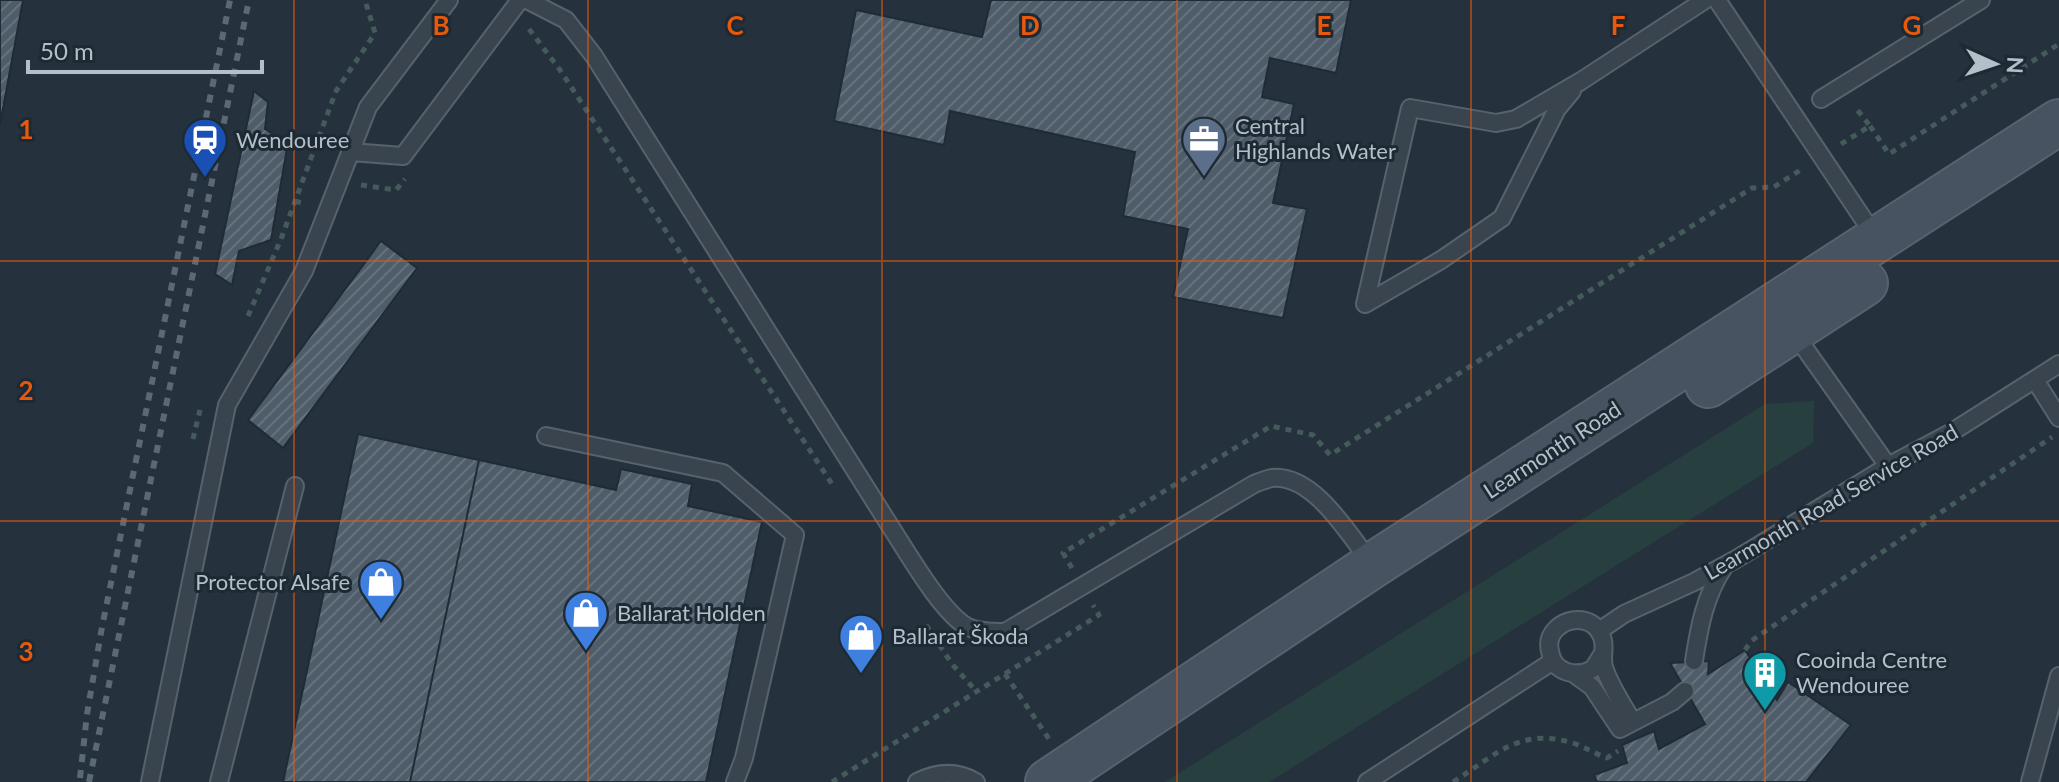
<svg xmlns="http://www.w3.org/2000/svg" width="2059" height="782" viewBox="0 0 2059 782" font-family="Lato,sans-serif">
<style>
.grass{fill:#273f3f}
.building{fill:url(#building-hatch);stroke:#1f2b35;stroke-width:2}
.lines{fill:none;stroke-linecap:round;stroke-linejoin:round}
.service-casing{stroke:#56626c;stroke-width:20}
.secondary-casing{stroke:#56626c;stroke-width:48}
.path{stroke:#455b5b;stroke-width:5;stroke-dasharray:6 6;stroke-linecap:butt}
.service{stroke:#39444e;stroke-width:16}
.secondary{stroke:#475361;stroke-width:44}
.rail{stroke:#5b6875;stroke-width:6;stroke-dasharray:8 8;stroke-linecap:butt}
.grid{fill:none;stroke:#e8590c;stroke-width:2;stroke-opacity:0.55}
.labels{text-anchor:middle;stroke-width:6;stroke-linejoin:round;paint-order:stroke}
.poi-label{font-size:22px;fill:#b5bfc9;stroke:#1d2933;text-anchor:start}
.street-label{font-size:22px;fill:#b5bfc9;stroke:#1d2933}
.grid-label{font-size:26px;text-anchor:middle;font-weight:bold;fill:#e8590c;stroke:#1d2933;stroke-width:6;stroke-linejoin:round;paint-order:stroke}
</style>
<defs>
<pattern id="building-hatch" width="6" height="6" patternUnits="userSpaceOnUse" patternTransform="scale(2)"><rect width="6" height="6" fill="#4e5d69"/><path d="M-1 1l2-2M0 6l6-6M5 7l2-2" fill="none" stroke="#65727d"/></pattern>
</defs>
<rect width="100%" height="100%" fill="#25323e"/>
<path class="grass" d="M 1814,401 L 1813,443 L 1269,782 L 1165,782 L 1765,404 Z"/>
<path class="building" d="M 0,0 L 23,0 L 0,125 Z
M 991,0 L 1351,0 L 1336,73 L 1270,58 L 1262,97 L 1294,104 L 1273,203 L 1307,209 L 1283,318 L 1173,297 L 1188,229 L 1123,216 L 1135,152 L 950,111 L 944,145 L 834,121 L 856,10 L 982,37 Z
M 254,91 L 268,102 L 265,129 L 288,143 L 271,240 L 239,251 L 232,285 L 215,274 Z
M 381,241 L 417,268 L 283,448 L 248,420 Z
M 358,434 L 479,460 L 410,782 L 283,782 Z
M 479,460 L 616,490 L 621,469 L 692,484 L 688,506 L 762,522 L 706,782 L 410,782 Z
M 1745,650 L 1777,700 L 1788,682 L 1851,725 L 1806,782 L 1597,782 L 1594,775 L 1627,763 L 1622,745 L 1654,731 L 1659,749 L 1705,724 L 1670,663 L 1709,661 L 1708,674 Z"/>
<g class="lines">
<g class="service-casing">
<path id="service" d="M 527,0 L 566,20 L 594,56 L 892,529 C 909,555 938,606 963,624 C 974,632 992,632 1005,632 L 1254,484 C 1259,482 1266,479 1272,478 C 1314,474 1349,535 1372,564
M 1717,0 L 1876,238
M 1821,99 L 1981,0
M 351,152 L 403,156 L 520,0
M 1365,304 L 1410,108 L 1496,123 L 1516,119 L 1581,81 L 1705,0
M 1365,304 L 1441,260 L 1502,218 L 1557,109 L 1572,91
M 1794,333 L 1888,466
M 2035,380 L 2059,418
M 546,436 L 723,473 L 795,535 L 744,758 L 735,782
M 1599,631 L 1624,614 L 1694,582 L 1738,558 L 1888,466 L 1952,432 L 2059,364
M 1603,653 L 1593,669 C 1576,678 1553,673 1550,651 C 1548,643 1550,635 1556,629 C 1570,615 1595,617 1602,637 C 1606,647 1601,657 1604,667 C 1610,686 1623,705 1633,722
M 1694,661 C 1699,628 1705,595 1724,567
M 1574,674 L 1592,687 L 1620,729 L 1672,702 L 1685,691
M 150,782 L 227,405 L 304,271 L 368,107 L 449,0
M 219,782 L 295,486
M 917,782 C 937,772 956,770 976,782
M 1367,782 L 1553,661
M 2030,782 L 2059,676"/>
</g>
<g class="secondary-casing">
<path id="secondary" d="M 1708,385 L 1865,283
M 1048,782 L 1373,565 L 2059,122"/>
</g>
<path class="path" d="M 529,29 L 560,70 L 832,484
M 1870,126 L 1889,154 L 2059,44
M 1841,144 L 1870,126 L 1855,107
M 361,185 L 396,190 L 405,179
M 295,201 L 306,204
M 248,316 L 281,239 L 336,91 L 375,33 L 365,0
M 193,439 L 201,406
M 1072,568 L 1063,553 L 1271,426 L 1313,435 L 1330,455 L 1752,188 L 1774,187 L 1802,169
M 926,625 L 952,664 L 976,691
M 1745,650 L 1751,641 L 2052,437
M 1005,674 L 1049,739
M 832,782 L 1099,615 L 1093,605
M 1453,782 C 1496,755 1519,727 1573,743 C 1585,747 1595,754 1607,758 L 1618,751"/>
<use href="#service" class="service"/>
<use href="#secondary" class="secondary"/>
<path class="rail" d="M 80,778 L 87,714 L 102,627 L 230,0
M 89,782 L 249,0"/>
</g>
<path class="grid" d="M 294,0 L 294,782M 588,0 L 588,782M 882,0 L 882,782M 1177,0 L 1177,782M 1471,0 L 1471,782M 1765,0 L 1765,782M 0,261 L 2059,261M 0,521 L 2059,521"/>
<defs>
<g id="office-pin" transform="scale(2.3)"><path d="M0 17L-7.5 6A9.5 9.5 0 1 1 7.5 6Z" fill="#5c6f8a" stroke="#1d2933"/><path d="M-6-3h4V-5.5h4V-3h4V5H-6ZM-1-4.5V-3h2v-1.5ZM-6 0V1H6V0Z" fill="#fff"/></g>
<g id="station-pin" transform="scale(2.3)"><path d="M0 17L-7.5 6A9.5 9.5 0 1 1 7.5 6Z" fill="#1a4fb4" stroke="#1d2933"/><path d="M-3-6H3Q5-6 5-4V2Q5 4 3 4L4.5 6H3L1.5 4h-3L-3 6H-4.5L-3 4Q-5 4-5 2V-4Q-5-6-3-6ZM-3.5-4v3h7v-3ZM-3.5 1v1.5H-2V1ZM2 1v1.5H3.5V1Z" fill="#fff"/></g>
<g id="shop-pin" transform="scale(2.3)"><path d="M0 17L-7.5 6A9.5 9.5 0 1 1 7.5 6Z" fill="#3f7fe0" stroke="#1d2933"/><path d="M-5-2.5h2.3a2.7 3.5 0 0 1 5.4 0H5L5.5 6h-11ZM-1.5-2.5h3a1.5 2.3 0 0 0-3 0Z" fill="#fff"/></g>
<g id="building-pin" transform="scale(2.3)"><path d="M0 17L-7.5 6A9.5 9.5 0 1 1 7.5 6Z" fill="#0f9aa8" stroke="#1d2933"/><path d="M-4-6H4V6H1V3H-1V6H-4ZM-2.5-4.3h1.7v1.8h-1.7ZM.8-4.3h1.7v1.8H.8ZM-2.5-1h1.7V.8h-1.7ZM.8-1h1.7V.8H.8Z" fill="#fff"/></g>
</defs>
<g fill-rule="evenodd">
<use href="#office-pin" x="1204" y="139"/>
<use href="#station-pin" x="205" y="140"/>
<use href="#shop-pin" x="381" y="582"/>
<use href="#shop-pin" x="586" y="613"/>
<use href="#shop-pin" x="861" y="636"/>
<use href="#building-pin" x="1765" y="673"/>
</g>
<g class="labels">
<g class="poi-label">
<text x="1235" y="134">Central<tspan x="1235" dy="25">Highlands Water</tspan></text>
<text x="236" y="148">Wendouree</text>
<text x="350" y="590" text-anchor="end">Protector Alsafe</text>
<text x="617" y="621">Ballarat Holden</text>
<text x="892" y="644">Ballarat Škoda</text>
<text x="1796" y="668">Cooinda Centre<tspan x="1796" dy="25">Wendouree</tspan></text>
</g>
<g class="street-label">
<text transform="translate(1552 450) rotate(-33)" y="8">Learmonth Road</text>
<text transform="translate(1831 502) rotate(-30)" y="8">Learmonth Road Service Road</text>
</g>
</g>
<g class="grid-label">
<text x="441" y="35">B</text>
<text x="735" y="35">C</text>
<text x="1030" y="35">D</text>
<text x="1324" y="35">E</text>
<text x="1618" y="35">F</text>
<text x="1912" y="35">G</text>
<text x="26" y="139">1</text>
<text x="26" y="400">2</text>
<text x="26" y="661">3</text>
</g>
<g transform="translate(1995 64) rotate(93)" stroke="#1d2933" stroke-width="6" paint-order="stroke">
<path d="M0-6L14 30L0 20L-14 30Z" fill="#b5bfc9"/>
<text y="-12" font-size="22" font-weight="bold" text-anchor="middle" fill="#b5bfc9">N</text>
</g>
<path d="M28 60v12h234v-12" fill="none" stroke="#b5bfc9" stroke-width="4"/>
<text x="40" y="60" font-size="24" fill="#b5bfc9" stroke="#1d2933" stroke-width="6" paint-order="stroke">50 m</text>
</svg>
